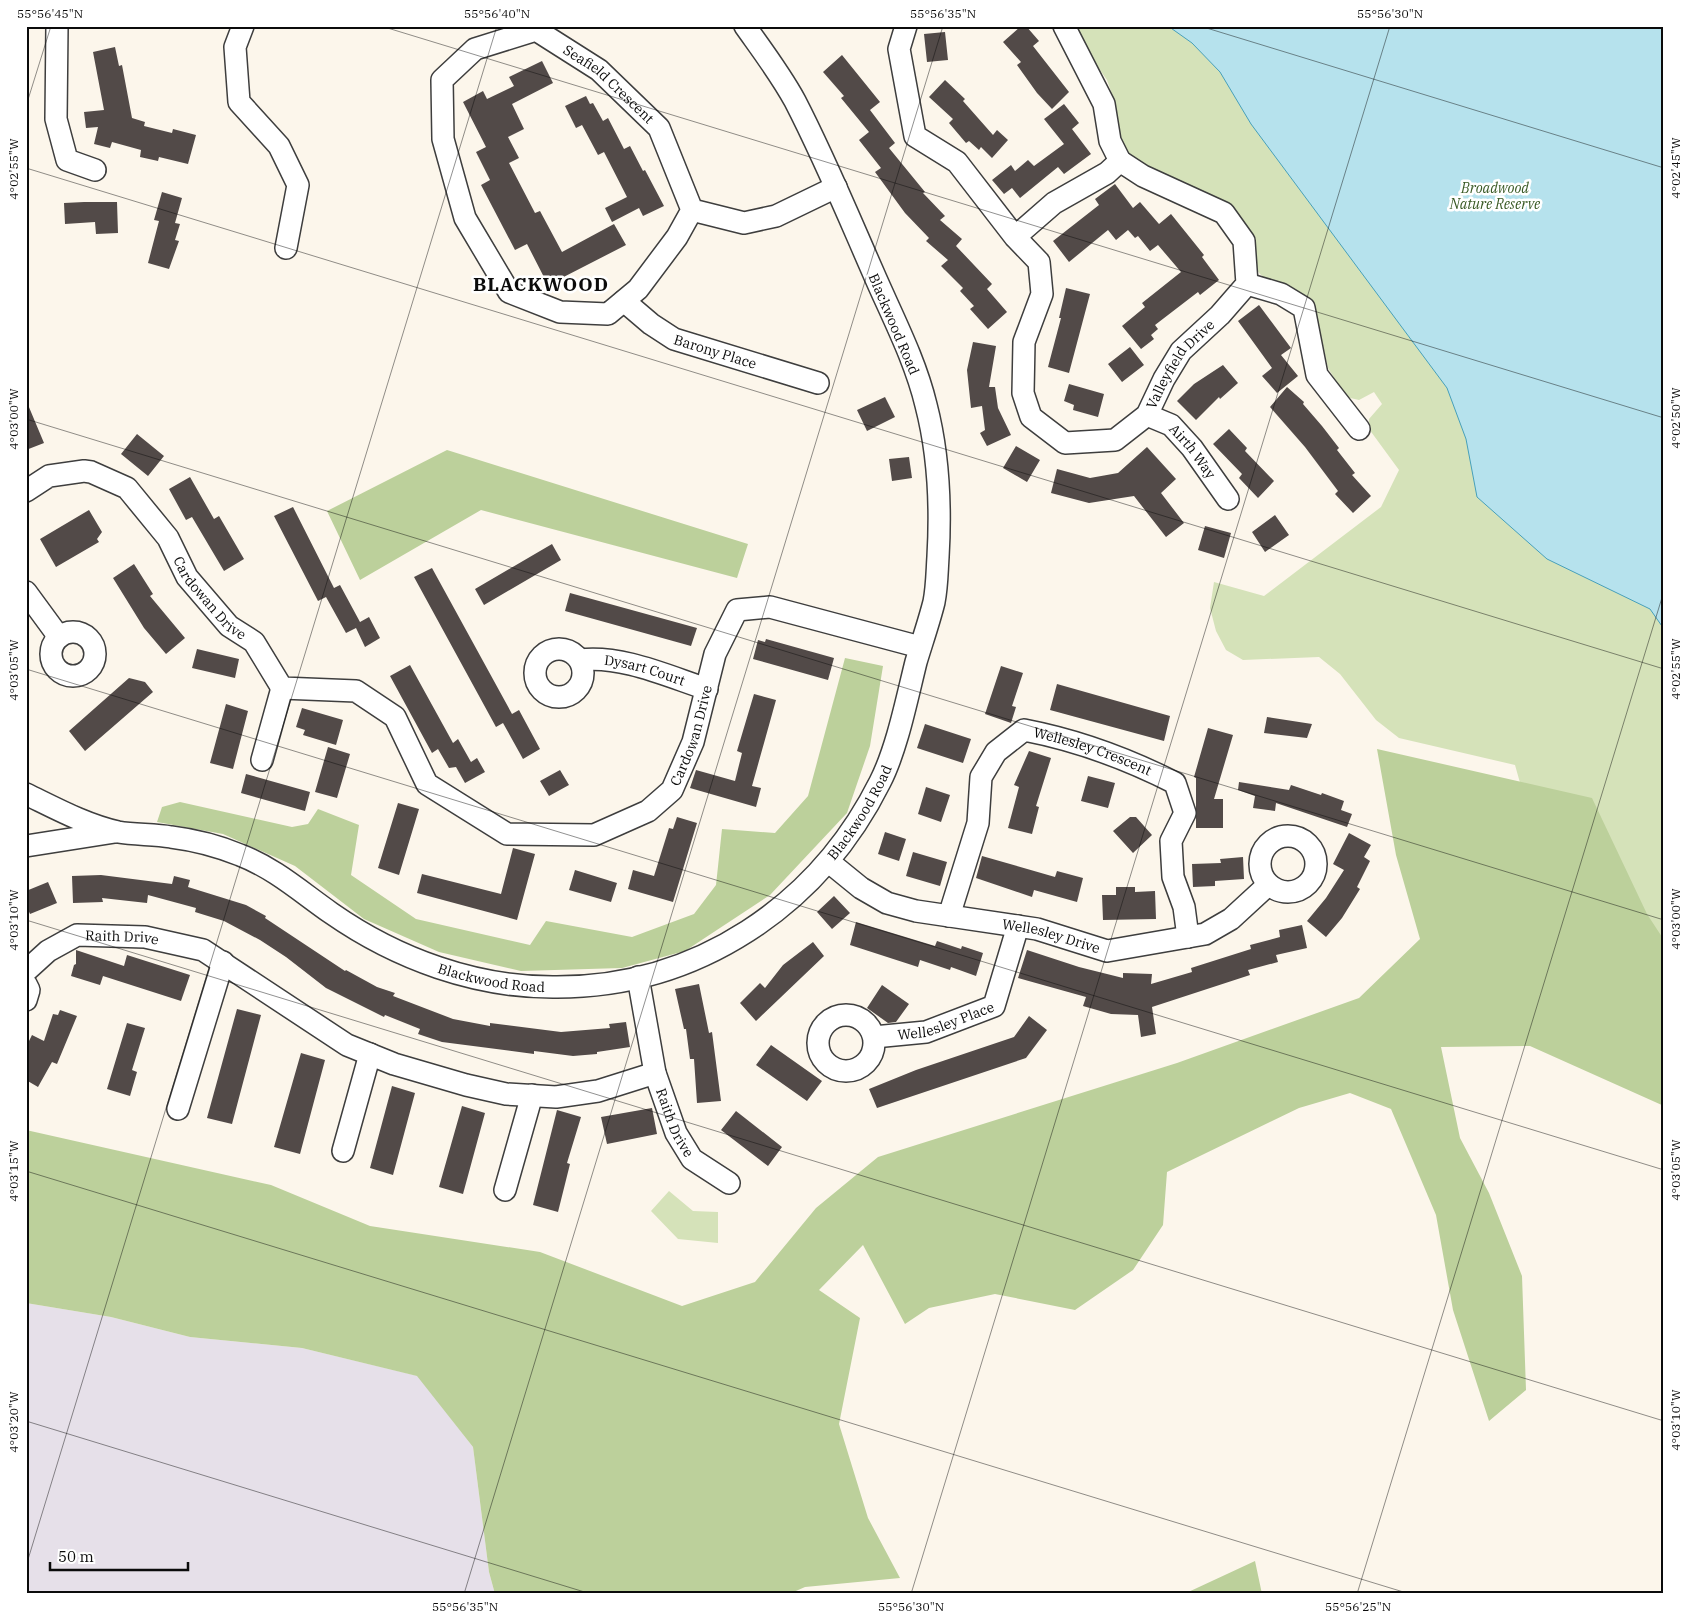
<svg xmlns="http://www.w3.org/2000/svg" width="1690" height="1620" viewBox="0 0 1690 1620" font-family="'IBM Plex Serif',serif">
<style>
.industrial{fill:#e6e0e9}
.green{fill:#d5e2b9}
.forest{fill:#bcd09b}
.water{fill:#b6e2ed;stroke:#47a0ba}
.building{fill:#524a48}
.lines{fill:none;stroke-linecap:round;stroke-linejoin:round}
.minor-casing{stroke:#3e3e3e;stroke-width:24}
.minor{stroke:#fff;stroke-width:21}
.ticks{fill:none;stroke:#0b0b0b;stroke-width:1;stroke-opacity:0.45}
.labels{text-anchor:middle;stroke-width:5;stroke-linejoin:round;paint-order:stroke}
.street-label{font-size:14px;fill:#0b0b0b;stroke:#fff}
.park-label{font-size:14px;font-style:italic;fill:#385924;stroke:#fff}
.district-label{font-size:19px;font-weight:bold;letter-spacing:1px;fill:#0b0b0b;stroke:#fff}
.neatline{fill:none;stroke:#0b0b0b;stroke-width:2}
.ticks-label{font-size:12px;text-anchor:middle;fill:#0b0b0b}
</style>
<rect width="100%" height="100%" fill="#fcf6eb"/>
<path class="industrial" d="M 26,1303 L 111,1317 L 190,1337 L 302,1348 L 418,1376 L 473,1447 L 489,1572 L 495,1594 L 26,1594 Z"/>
<path class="green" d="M 1069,26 L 1664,26 L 1664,1039 L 1584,1010 L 1515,765 L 1399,738 L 1376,720 L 1340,674 L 1319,657 L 1243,660 L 1226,650 L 1216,631 L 1210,608 L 1214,582 L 1264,596 L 1381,507 L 1399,470 L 1369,429 L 1369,419 L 1382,404 L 1374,392 L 1359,400 L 1346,397 L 1328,368 L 1318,323 L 1293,289 L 1282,283 L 1266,279 L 1260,274 L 1253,265 L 1248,234 L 1132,158 L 1120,144 L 1116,128 L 1113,97 L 1107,80 Z
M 669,1191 L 693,1211 L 718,1212 L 718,1243 L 678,1239 L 651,1211 Z"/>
<path class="forest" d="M 447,450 L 748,544 L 737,578 L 481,510 L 360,580 L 327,511 Z
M 845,658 L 883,666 L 870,746 L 847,813 L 770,895 L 685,951 L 622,968 L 521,971 L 439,952 L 364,919 L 295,866 L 223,834 L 157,822 L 162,807 L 180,802 L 292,827 L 308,824 L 318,809 L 359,825 L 351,875 L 416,919 L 530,945 L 546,921 L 632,937 L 694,914 L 716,885 L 722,829 L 775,833 L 808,796 Z
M 1377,749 L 1592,798 L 1647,914 L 1664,940 L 1664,1106 L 1530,1046 L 1441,1047 L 1460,1138 L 1489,1193 L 1522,1276 L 1526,1390 L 1489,1421 L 1453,1310 L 1436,1215 L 1391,1109 L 1350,1093 L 1299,1108 L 1167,1172 L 1163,1225 L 1133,1270 L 1075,1310 L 995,1294 L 929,1308 L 905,1324 L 863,1245 L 819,1290 L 860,1318 L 839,1424 L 868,1518 L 900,1578 L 805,1587 L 789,1594 L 495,1594 L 489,1572 L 473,1447 L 417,1376 L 302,1348 L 190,1337 L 111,1317 L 26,1303 L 26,1130 L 271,1185 L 370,1226 L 540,1252 L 682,1306 L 755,1282 L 816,1208 L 878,1157 L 1177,1063 L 1359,998 L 1420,939 L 1396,855 Z
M 1255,1561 L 1262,1594 L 1184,1594 Z"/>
<path class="water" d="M 1168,26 L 1664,26 L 1664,629 L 1650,609 L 1547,559 L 1477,497 L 1466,439 L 1447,388 L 1251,124 L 1220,72 L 1192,43 Z"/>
<path class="building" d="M 1021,26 L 1026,26 L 1039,41 L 1033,46 L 1069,92 L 1052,109 L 1037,93 L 1017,65 L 1021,62 L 1003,42 Z
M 945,32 L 948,60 L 927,62 L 924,34 Z
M 115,47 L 119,66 L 122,65 L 132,118 L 145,122 L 144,126 L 172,133 L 173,129 L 196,135 L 188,164 L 159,157 L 158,161 L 140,157 L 141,150 L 112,142 L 110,148 L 94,144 L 98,127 L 86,128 L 84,112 L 104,110 L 93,52 Z
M 842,55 L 880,102 L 870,110 L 895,143 L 889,148 L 925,192 L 923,193 L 945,216 L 940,220 L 962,239 L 956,246 L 992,284 L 987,289 L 1007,312 L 988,329 L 970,309 L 974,306 L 960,291 L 963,288 L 941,266 L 948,260 L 926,241 L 929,238 L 905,213 L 875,172 L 881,168 L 859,140 L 869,132 L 841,98 L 844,96 L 823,72 Z
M 542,61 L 553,83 L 512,104 L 524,129 L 508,137 L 519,158 L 509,163 L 535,213 L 540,211 L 562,252 L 614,224 L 626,245 L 548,285 L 527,244 L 515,250 L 481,185 L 490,180 L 476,152 L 486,147 L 463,102 L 483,91 L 487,99 L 514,86 L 509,77 Z
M 945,80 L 965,99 L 963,101 L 993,135 L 997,130 L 1008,140 L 992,158 L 981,147 L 979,150 L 969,141 L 966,143 L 949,123 L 953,119 L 929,97 Z
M 586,96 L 590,104 L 593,103 L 603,121 L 608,118 L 624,149 L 630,146 L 643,171 L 645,170 L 664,206 L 643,216 L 639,208 L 612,222 L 605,208 L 627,197 L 604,152 L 598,155 L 582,125 L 576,128 L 565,106 Z
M 1064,104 L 1079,123 L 1072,129 L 1091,154 L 1064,174 L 1058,167 L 1020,198 L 1012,188 L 1004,194 L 992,180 L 1011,165 L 1015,171 L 1028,160 L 1034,166 L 1064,144 L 1044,119 Z
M 1115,184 L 1133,208 L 1140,202 L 1159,224 L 1171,214 L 1204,255 L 1202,257 L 1219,280 L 1200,295 L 1198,292 L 1155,325 L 1158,329 L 1151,335 L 1154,339 L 1141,349 L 1122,326 L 1145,307 L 1142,303 L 1181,272 L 1158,245 L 1150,251 L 1138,236 L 1135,238 L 1128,230 L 1116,240 L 1108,230 L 1069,262 L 1053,241 L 1099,205 L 1095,199 Z
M 162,192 L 182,198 L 175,223 L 180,224 L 175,240 L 179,241 L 169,269 L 148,263 L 159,221 L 154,220 Z
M 84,202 L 117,202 L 118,233 L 96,234 L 95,222 L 65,224 L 64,203 Z
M 1066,288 L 1090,294 L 1069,373 L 1048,367 L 1061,318 L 1059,318 Z
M 1259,305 L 1291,348 L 1281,355 L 1298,376 L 1277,393 L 1262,376 L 1272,368 L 1238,321 Z
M 973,342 L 996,346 L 989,387 L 995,387 L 998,408 L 1011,435 L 987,446 L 980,433 L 985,430 L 982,406 L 971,408 L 967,370 Z
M 1130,347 L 1144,365 L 1122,382 L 1108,364 Z
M 1223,365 L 1238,383 L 1220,399 L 1219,397 L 1196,420 L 1177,401 L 1194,384 Z
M 1069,384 L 1104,394 L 1098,417 L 1073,410 L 1074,405 L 1064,401 Z
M 1287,387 L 1304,402 L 1303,404 L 1322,426 L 1339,448 L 1337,450 L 1355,473 L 1352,475 L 1371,496 L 1353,513 L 1335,494 L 1338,491 L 1305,447 L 1270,407 Z
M 885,397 L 895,417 L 867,431 L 857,410 Z
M 26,400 L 44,443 L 26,450 Z
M 1229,429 L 1247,448 L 1245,451 L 1274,481 L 1258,498 L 1239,478 L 1242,474 L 1213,444 Z
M 137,434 L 164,456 L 148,476 L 121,454 Z
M 1016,446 L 1040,460 L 1027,482 L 1003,468 Z
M 1147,447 L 1176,479 L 1161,493 L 1184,523 L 1166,537 L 1134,496 L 1089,503 L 1051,493 L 1057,469 L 1090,478 L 1118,473 Z
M 909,457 L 912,478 L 892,481 L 889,459 Z
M 190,477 L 214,519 L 219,516 L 244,559 L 224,571 L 192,517 L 186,520 L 169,489 Z
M 293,507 L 334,588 L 340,585 L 360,622 L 369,617 L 380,638 L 365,647 L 356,628 L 346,633 L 326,597 L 318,601 L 274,516 Z
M 89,510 L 102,532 L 97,539 L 99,542 L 56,567 L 40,539 Z
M 1275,515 L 1289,535 L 1265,552 L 1252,532 Z
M 1205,526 L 1231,533 L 1224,558 L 1198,550 Z
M 552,544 L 561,560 L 484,605 L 475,589 Z
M 134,564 L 153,594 L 150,596 L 185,638 L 166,654 L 144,628 L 113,578 Z
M 432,568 L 512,714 L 519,710 L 540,749 L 523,759 L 503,723 L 496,727 L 414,577 Z
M 570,593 L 697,628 L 691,646 L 565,611 Z
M 766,639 L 834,658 L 828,680 L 753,659 L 758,640 L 765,642 Z
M 197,649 L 239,659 L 235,678 L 192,668 Z
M 410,665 L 453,743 L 458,739 L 471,762 L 477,758 L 485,772 L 465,783 L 456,767 L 449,768 L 438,749 L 432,753 L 390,676 Z
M 1001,666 L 1023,673 L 1012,706 L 1016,707 L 1011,723 L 985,714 Z
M 129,678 L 145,682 L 153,692 L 85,751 L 69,731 Z
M 1057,684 L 1170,716 L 1164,741 L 1050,710 Z
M 754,694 L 776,700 L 752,786 L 761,788 L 756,807 L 690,788 L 696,770 L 735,781 L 742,753 L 737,751 Z
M 226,704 L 248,711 L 233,769 L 210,763 Z
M 302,708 L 343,720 L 336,745 L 303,735 L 305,730 L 296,727 Z
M 1267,717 L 1312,724 L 1307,738 L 1264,733 Z
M 925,724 L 971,739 L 963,763 L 917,748 Z
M 1208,728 L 1233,735 L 1214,799 L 1223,799 L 1223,828 L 1196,828 L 1196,778 L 1194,777 Z
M 328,747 L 350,754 L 337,798 L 315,792 Z
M 1029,751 L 1051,758 L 1036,806 L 1039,807 L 1032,834 L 1008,828 L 1019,787 L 1014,785 Z
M 560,770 L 569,785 L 549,796 L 540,781 Z
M 246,774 L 310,792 L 305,811 L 241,793 Z
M 1088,776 L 1115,783 L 1108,808 L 1081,801 Z
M 1239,782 L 1289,790 L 1291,785 L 1321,795 L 1322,793 L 1344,801 L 1341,810 L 1352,814 L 1347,827 L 1276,803 L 1275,811 L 1253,808 L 1255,796 L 1238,790 Z
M 926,787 L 950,795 L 941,822 L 918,814 Z
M 398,803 L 419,809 L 399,875 L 378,868 Z
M 677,817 L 697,823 L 673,902 L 628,889 L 633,870 L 654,876 L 669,828 L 673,829 Z
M 1130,817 L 1136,817 L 1152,835 L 1133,853 L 1113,831 Z
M 885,832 L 906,839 L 899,861 L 878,854 Z
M 1349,833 L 1371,845 L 1364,857 L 1370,861 L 1357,887 L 1360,889 L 1342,918 L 1326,937 L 1307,921 L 1326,898 L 1344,870 L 1333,864 Z
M 513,848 L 535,854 L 517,920 L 417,893 L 422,874 L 501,894 Z
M 913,852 L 947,862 L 940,886 L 906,876 Z
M 982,856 L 1055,877 L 1057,871 L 1083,878 L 1077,902 L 1034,890 L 1032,897 L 976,878 Z
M 1243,857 L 1244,879 L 1215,881 L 1215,886 L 1193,887 L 1192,864 L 1221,863 L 1220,859 Z
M 575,870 L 617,883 L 611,902 L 569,890 Z
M 101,875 L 172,884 L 174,876 L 190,880 L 188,887 L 246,905 L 266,916 L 265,918 L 345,971 L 346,970 L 377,987 L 395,993 L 393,996 L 453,1019 L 490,1026 L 490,1023 L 561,1032 L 610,1028 L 609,1024 L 626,1022 L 630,1047 L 597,1052 L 597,1054 L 573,1056 L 534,1051 L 534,1054 L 442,1042 L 418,1034 L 420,1029 L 385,1015 L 384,1017 L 326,988 L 286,957 L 260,940 L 224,921 L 195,912 L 196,908 L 148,895 L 147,903 L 102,898 L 103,902 L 73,903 L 72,876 Z
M 48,882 L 57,903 L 30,914 L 26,905 L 26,891 Z
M 1116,887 L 1135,887 L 1135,892 L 1155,891 L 1156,919 L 1103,920 L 1102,895 L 1116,895 Z
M 834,896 L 850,913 L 832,929 L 817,912 Z
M 856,922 L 935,946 L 937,941 L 961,949 L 962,946 L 983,953 L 976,976 L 951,967 L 950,970 L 920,960 L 918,967 L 850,945 Z
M 1302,925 L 1307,948 L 1276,955 L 1278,962 L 1248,970 L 1250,975 L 1152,1007 L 1156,1034 L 1141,1037 L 1138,1015 L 1111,1014 L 1083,1006 L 1086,997 L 1018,978 L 1027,950 L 1079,967 L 1123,978 L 1123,973 L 1152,974 L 1151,984 L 1192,972 L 1191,968 L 1251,949 L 1250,945 L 1280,937 L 1279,930 Z
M 813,942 L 824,956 L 756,1021 L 740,1003 L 760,983 L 765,988 L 783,965 Z
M 76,950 L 124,966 L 127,955 L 190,975 L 181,1001 L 103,976 L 100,985 L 71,976 L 74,965 L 76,964 Z
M 699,984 L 709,1033 L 712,1032 L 721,1101 L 697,1103 L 694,1059 L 690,1059 L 686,1029 L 684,1029 L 675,989 Z
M 882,985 L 909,1004 L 896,1022 L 888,1023 L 867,1008 Z
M 237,1009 L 261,1015 L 232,1124 L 207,1118 Z
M 60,1010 L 77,1016 L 57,1064 L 52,1062 L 38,1087 L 26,1080 L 26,1047 L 32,1035 L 44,1041 L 53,1014 L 58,1015 Z
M 1029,1016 L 1047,1030 L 1026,1058 L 877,1108 L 869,1089 L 916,1070 L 1014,1037 Z
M 127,1023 L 145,1028 L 132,1070 L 137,1072 L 130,1096 L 107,1089 Z
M 771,1045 L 822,1081 L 807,1101 L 756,1065 Z
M 301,1053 L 325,1060 L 300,1154 L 274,1147 Z
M 392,1086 L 415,1093 L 393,1175 L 370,1168 Z
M 462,1106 L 485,1113 L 463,1194 L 439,1187 Z
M 652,1108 L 657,1134 L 607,1144 L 601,1117 Z
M 557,1110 L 581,1117 L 567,1163 L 570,1164 L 558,1212 L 533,1205 Z
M 736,1111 L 782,1147 L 768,1166 L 721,1130 Z"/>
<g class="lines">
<g class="minor-casing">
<g id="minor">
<path d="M 57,26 L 56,119 L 67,160 L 95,170"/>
<path d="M 243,26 L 235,47 L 239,102 L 279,146 L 298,185 L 286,248"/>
<path id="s1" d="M 906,26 L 899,49 L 915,136 L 957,162 L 1015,237 L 1039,262 L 1042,294 L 1024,342 L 1023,393 L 1031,417 L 1065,443 L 1115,440 L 1147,415 L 1164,379 L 1181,351 L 1220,315 L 1247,284 L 1244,241 L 1224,213 L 1143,176 L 1120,161 L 1107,173 L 1054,203 L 1015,237"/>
<path d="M 1064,26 L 1104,104 L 1110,141 L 1120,161"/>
<path id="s2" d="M 692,210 L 677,237 L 638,289 L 608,314 L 560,312 L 509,292 L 465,218 L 443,139 L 442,80 L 475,49 L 536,30 L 599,70 L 659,128 L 692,210 L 744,223 L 776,216 L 836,187"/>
<path d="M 1247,284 L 1281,294 L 1304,308 L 1317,375 L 1359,429"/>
<path id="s3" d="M 624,301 L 651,324 L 674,339 L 818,383"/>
<path id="s4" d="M 1147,415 L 1171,425 L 1192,448 L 1228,499"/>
<path id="s5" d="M 26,491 L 49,476 L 84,471 L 91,472 L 127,488 L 168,538 L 187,577 L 229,626 L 254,642 L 282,688 L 356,691 L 395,717 L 427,784 L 507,834 L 594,835 L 648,811 L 672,790 L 693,742 L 715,654 L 737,610 L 770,607 L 920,647"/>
<path d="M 26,592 L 59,637"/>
<circle cx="73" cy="654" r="22"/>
<circle cx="559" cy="673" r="24"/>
<path id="s6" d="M 580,660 C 622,655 667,676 707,689"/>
<path d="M 262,760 L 282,688"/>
<path id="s7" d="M 26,794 C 55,808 86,825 118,832 C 135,835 154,834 171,837 C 195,840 218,846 240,855 C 274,868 301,892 331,913 C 397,959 476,988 557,987 C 697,987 818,906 880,782 C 897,749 907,698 916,662 C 922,642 929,622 934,602 C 937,587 937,572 938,557 C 941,506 939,455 926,405 C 915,359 892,316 873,272 C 848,215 824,157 795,101 C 781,75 762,50 745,26"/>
<circle cx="1288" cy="864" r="28"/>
<path d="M 26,846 L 115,832"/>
<path id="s8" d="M 829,862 L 861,888 L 887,903 L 916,911 L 1037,929 L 1107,951 L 1205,934 L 1231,919 L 1268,885"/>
<path id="s9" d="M 949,916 L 978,823 L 981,777 L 996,752 L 1024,730 C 1076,740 1128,759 1175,783 L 1185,813 L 1171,841 L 1173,877 L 1184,907 L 1188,937"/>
<path id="s10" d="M 26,971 L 48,951 L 77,935 L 145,937 L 203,950 L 347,1045 L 394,1064 L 466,1085 L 506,1094 L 556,1097 L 598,1091 L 655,1073"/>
<path id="s11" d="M 638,977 L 655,1073 L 676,1133 L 692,1159 L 729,1183"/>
<path d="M 26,984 L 29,990 L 26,1000"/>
<circle cx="846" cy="1043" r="28"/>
<path id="s12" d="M 874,1037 L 926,1032 L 994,1006 L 1018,926"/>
<path d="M 178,1109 L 223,962"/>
<path d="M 343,1151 L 370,1054"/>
<path d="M 505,1190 L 532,1095"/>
</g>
</g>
<use href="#minor" class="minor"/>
</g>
<path class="ticks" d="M 381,26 L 1664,418M 1200,26 L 1664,168M 26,106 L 51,26M 26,168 L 1664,669M 26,419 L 1664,920M 26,669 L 1664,1170M 26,920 L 1664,1421M 26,1171 L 1410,1594M 26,1421 L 591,1594M 26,1566 L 497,26M 464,1594 L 943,26M 911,1594 L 1390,26M 1357,1594 L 1664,591"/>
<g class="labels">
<g class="street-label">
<text dy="5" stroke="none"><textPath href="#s2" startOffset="665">Seafield Crescent</textPath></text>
<text transform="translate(894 324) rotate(67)" y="5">Blackwood Road</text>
<text dy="5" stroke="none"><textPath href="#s3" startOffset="106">Barony Place</textPath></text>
<text dy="5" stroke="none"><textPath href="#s1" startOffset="646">Valleyfield Drive</textPath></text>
<text dy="5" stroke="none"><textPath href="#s4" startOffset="60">Airth Way</textPath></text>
<text dy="5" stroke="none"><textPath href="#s5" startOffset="248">Cardowan Drive</textPath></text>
<text dy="5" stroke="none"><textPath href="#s6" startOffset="66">Dysart Court</textPath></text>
<text dy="5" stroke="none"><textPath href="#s5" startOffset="891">Cardowan Drive</textPath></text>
<text dy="5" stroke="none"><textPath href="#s9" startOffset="280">Wellesley Crescent</textPath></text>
<text dy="5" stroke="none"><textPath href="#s7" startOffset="941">Blackwood Road</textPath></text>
<text dy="5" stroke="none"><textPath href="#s8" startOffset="239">Wellesley Drive</textPath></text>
<text dy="5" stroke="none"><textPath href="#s10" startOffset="108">Raith Drive</textPath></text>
<text dy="5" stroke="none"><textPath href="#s7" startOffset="508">Blackwood Road</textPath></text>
<text dy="5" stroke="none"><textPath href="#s12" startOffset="74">Wellesley Place</textPath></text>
<text dy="5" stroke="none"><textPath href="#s11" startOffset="151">Raith Drive</textPath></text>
</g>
<g class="park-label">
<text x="1495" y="193">Broadwood<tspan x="1495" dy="16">Nature Reserve</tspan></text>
</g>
<g class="district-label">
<text x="541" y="291">BLACKWOOD</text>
</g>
</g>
<rect width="1690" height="1620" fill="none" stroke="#ffffff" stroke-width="55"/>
<path d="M50 1562v8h138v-8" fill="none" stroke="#0b0b0b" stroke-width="2.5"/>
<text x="58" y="1562" font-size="15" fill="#0b0b0b" stroke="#ffffff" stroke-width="4" paint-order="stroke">50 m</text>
<rect x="28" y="28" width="1634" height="1564" class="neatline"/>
<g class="ticks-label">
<text x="50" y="18">55°56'45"N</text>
<text x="497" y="18">55°56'40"N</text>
<text x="943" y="18">55°56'35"N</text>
<text x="1390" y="18">55°56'30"N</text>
<text transform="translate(1676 168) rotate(-90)" y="4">4°02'45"W</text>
<text transform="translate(14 169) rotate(-90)" y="4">4°02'55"W</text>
<text transform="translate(1676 418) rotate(-90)" y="4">4°02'50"W</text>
<text transform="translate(14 419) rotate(-90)" y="4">4°03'00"W</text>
<text transform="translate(1676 669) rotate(-90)" y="4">4°02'55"W</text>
<text transform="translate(14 670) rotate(-90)" y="4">4°03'05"W</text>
<text transform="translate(1676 919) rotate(-90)" y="4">4°03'00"W</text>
<text transform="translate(14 920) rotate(-90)" y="4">4°03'10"W</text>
<text transform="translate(1676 1170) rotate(-90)" y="4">4°03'05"W</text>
<text transform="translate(14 1171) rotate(-90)" y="4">4°03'15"W</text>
<text transform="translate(1676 1420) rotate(-90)" y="4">4°03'10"W</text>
<text transform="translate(14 1422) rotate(-90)" y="4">4°03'20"W</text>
<text x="465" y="1611">55°56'35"N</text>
<text x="911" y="1611">55°56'30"N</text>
<text x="1358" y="1611">55°56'25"N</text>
</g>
</svg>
